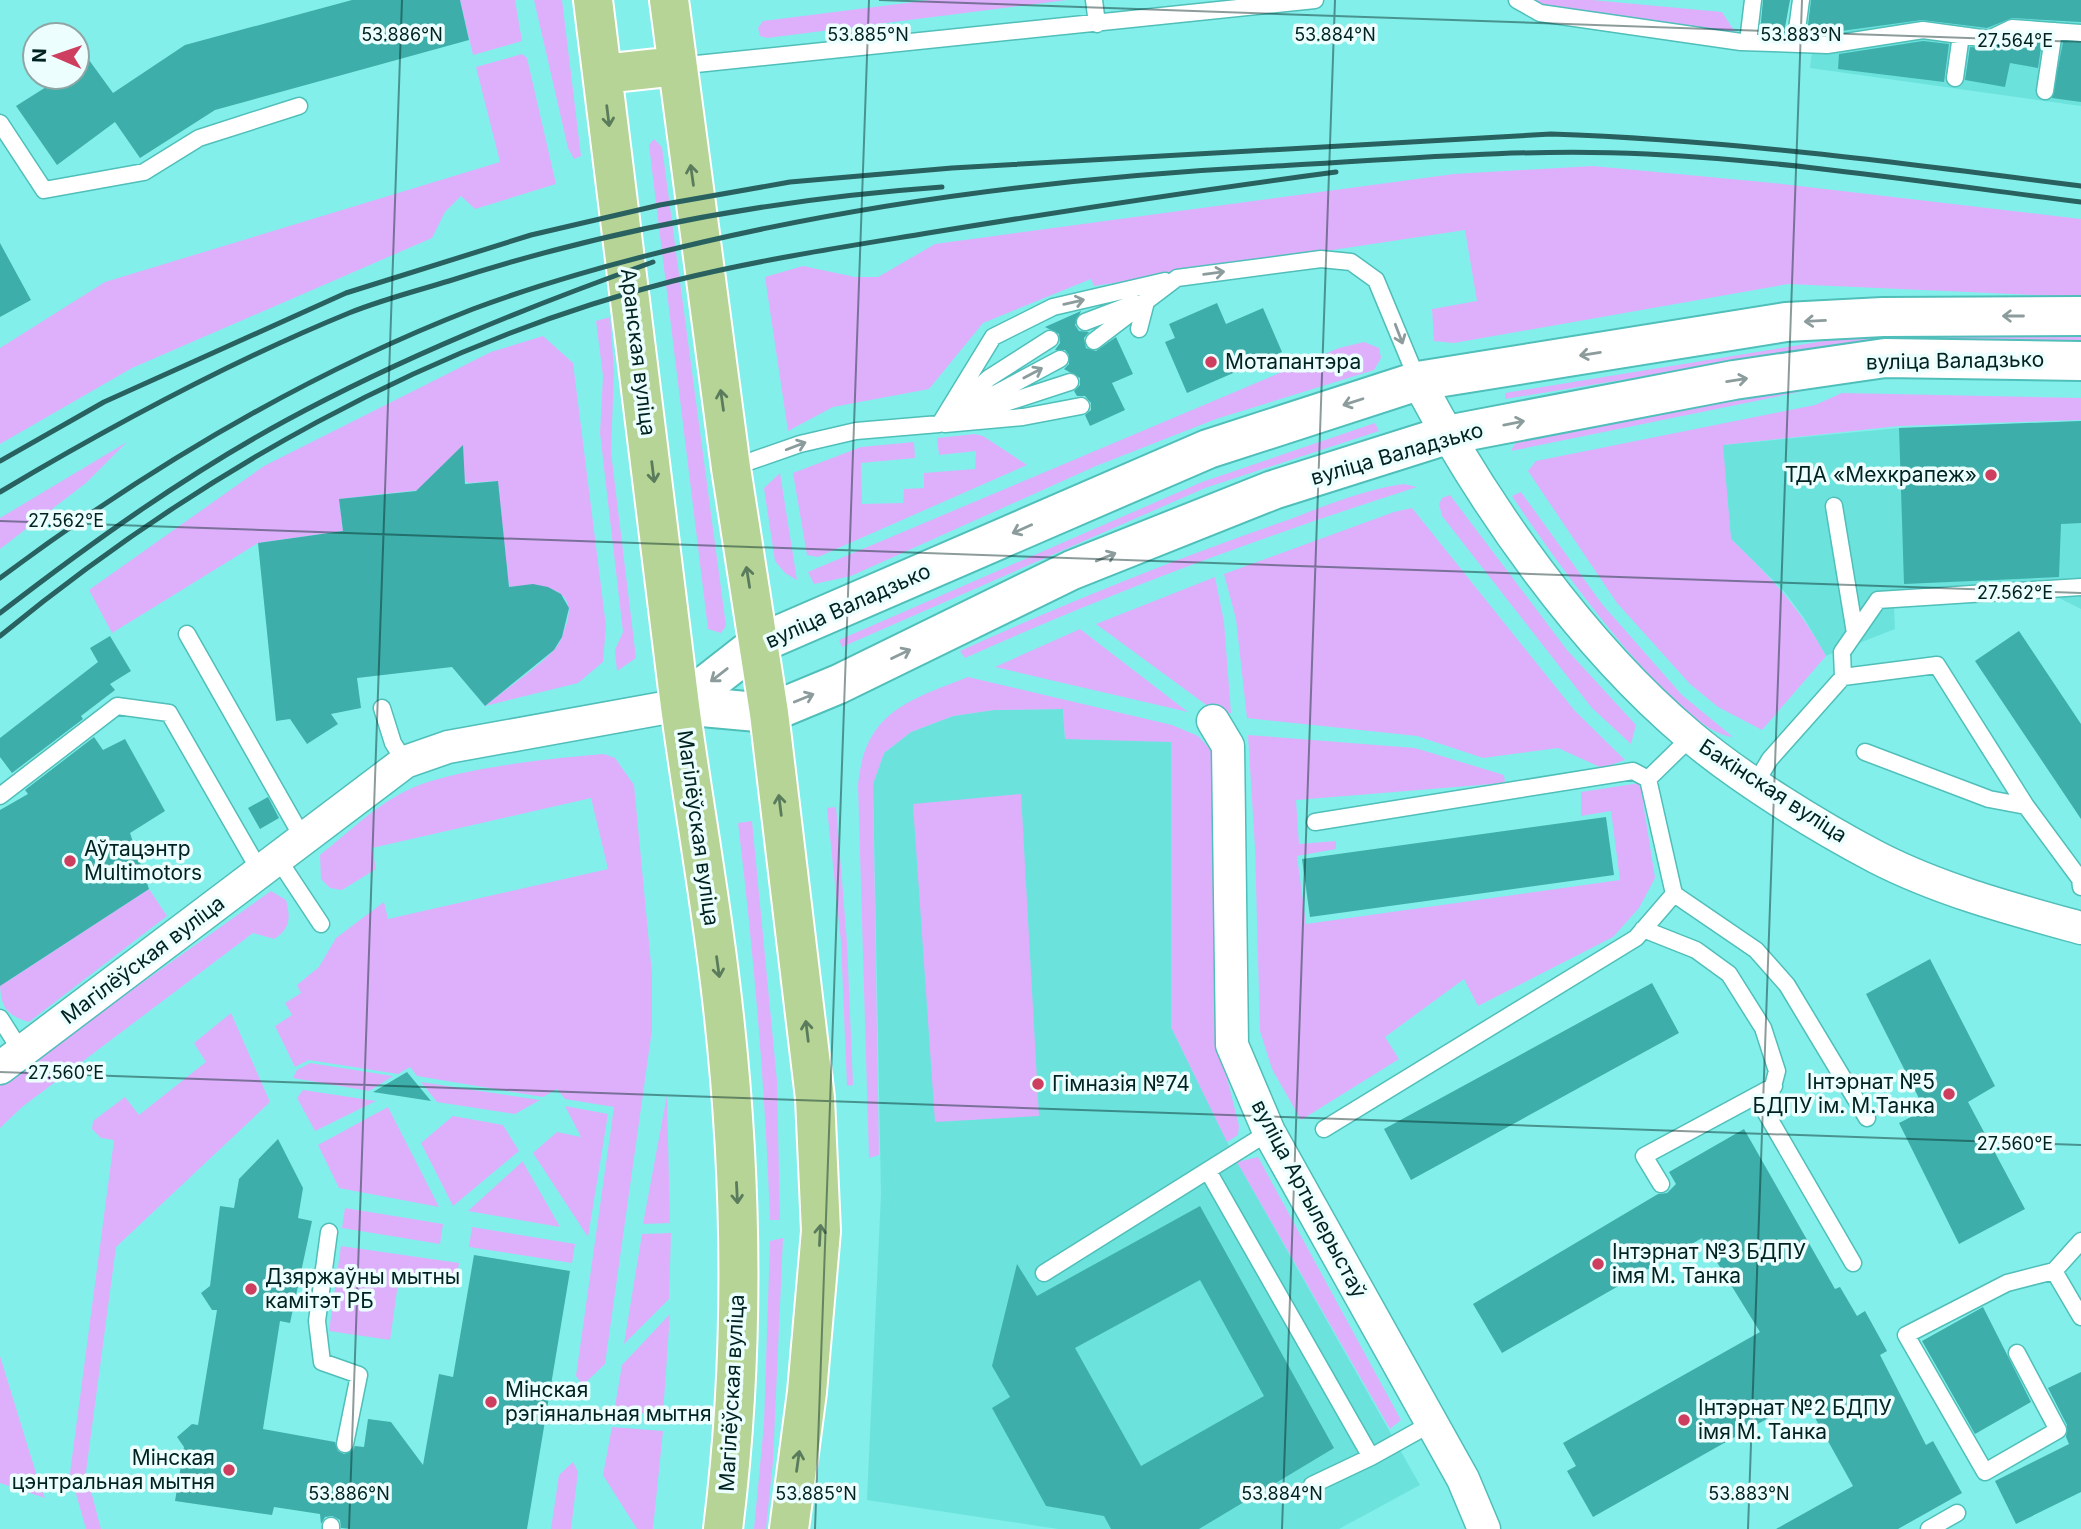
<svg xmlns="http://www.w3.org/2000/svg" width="2081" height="1529" viewBox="0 0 2081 1529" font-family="Inter,sans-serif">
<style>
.built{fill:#6ce2dd}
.green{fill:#deb0fc}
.building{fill:#3eaeaa;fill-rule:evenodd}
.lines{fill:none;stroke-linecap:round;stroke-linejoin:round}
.service-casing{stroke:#50beb9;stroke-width:19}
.minor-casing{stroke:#50beb9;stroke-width:35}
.secondary-casing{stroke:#50beb9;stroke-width:42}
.primary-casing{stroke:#fff;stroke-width:42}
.service{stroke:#fff;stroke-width:16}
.minor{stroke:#fff;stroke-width:32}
.secondary{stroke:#fff;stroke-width:38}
.primary{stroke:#b5d496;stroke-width:38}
.rail{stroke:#28615f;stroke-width:5}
.oneway{stroke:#5a7c5c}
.oneway2{stroke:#8c9c9c}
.ticks{fill:none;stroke:#002322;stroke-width:2;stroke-opacity:0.45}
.poi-dot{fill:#ce3f5f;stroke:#ecfffe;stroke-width:2.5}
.labels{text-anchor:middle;stroke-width:7;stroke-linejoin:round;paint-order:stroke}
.street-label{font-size:21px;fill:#002322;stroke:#ecfffe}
.poi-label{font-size:21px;fill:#002322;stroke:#ecfffe;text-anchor:start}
.ticks-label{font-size:18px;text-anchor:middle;fill:#002322;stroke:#ecfffe;stroke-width:7;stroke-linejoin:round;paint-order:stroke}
</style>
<rect width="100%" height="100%" fill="#83efea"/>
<path class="built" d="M 1818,0 L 2081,0 L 2081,106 L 1810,68 Z
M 2081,421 L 2081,609 L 2053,595 L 1894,608 L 1895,629 L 1826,656 L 1804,618 L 1784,591 L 1731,539 L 1722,445 L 1899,428 Z
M 1063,709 L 1065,739 L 1171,741 L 1171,1027 L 1237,1162 L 1420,1485 L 1339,1529 L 1058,1529 L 867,1500 L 881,1194 L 873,784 L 884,753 L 911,732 L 953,716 L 994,710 Z"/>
<path class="green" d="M 460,0 L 515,0 L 522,41 L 473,55 Z
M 534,0 L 562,0 L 581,156 L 574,159 L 568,148 Z
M 930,0 L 1067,0 L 767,38 L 760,36 L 758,28 L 763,21 Z
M 1529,0 L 1592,0 L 1722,12 L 1735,32 L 1548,8 Z
M 522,54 L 527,58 L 556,184 L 475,209 L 461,196 L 445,212 L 432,238 L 132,368 L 0,444 L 0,348 L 105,282 L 500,162 L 476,67 Z
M 654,139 L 662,147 L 726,626 L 721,633 L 708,629 L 649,145 Z
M 1593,166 L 1773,183 L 2081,219 L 2081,297 L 1788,284 L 1454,343 L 1434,341 L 1432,309 L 1477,301 L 1465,230 L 1094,286 L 1091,279 L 983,323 L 929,389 L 833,407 L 788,431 L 765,277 L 803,266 L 855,277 L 878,277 L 935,244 L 1454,174 Z
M 610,317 L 614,371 L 611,452 L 636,658 L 617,671 L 615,650 L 623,632 L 600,433 L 603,376 L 596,321 Z
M 1867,334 L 2081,336 L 2081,342 L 1866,340 L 1505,399 L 1505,393 Z
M 543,336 L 573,363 L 606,626 L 603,662 L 578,683 L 485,706 C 507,688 532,672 552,652 C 559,646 562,637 565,628 C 582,585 538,584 509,587 L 497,481 L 468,483 L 456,474 L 437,488 L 339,499 L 343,531 L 258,543 L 112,633 L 89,590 L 264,466 L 491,352 Z
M 1364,342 L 1379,348 L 1381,358 L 1374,370 L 1216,419 L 1096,466 L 851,576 L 814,584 L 808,572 L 1339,348 Z
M 1808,387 L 1799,392 L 1511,451 L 1518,438 L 1740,393 Z
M 1842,393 L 2081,398 L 2081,420 L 1899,426 L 1723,445 L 1731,539 C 1772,579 1798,605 1826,656 L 1762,730 L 1718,707 L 1690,684 L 1617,603 L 1528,471 L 1536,461 L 1815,405 Z
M 1375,423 L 1379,431 L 1205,488 L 842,647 L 839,640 L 1202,482 Z
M 975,434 L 983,436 L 1027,465 L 818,557 L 807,555 L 793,473 L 861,447 L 914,442 L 915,458 L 861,463 L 862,504 L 903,503 L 904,489 L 924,488 L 924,473 L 975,469 L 976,451 L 939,455 L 937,438 Z
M 127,442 L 86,483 L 0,549 L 0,518 Z
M 780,473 L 797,580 L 785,573 L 775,561 L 764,488 Z
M 1404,484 L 1417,487 C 1261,537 1114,591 965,658 L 960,651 C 1066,603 1172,560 1282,522 C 1321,508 1363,489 1404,484 Z
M 1521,492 L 1602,604 L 1682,695 L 1733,737 C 1675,732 1546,547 1512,496 Z
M 1450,495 L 1567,650 L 1636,725 L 1631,744 L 1592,708 L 1442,516 L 1439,504 L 1442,498 Z
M 1412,508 L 1575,711 L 1625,760 L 1602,768 L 1558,748 L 1483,758 L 1417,736 L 1247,718 L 1236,619 L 1224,574 L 1394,512 Z
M 1215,577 L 1224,622 L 1231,713 L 1220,715 L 1096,624 Z
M 1080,629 L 1188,712 L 995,667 Z
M 968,677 L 1172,725 L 1198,736 L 1212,751 L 1216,1034 L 1239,1126 L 1238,1135 L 1227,1142 L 1171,1027 L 1171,742 L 1065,739 L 1063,709 L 994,710 L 953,716 L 911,732 L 884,753 L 873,784 L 879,1155 L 869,1158 L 858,785 C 865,712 907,701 968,677 Z
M 1248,735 L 1415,748 L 1504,775 L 1505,783 L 1296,800 L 1299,844 L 1336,841 L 1336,849 L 1297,856 L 1306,924 L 1620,880 L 1611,811 L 1581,816 L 1581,792 L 1640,783 L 1655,878 L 1639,908 L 1613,937 L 1478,1006 L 1464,979 L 1385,1037 L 1399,1059 L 1301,1120 L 1272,1069 L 1260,1031 L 1255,848 Z
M 604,754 L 615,758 L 634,785 L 652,974 L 652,1030 L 605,1364 L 583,1385 L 576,1376 L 614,1107 L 565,1099 L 557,1089 L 543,1097 L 417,1076 L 410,1067 L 398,1074 L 309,1060 L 295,1067 L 275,1026 L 292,1015 L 285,1003 L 301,993 L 297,985 L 319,967 L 336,938 L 384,902 L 388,919 L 608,869 L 591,798 L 372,848 L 376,869 L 342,890 L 330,888 L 321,879 L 320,855 C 349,832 378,803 412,788 C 458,768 553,758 604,754 Z
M 1021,794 L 1039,1116 L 935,1122 L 913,804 Z
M 836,807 L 847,942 L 853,1085 L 847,1086 L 841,942 L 827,808 Z
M 752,821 L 777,1081 L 780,1220 L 770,1220 C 765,1086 754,955 738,823 Z
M 149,889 L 167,916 L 29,1022 C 4,1015 0,1004 0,979 L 8,981 Z
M 271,891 L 286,900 C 291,919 290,929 274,939 L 253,933 L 22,1107 L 0,1128 L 0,1084 Z
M 231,1013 L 270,1102 L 116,1247 L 86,1472 L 101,1529 L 86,1529 L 70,1473 L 114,1140 L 101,1138 L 92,1129 L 93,1121 L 125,1097 L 139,1115 L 206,1062 L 194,1043 Z
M 310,1063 L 393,1076 L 369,1091 L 293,1078 L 297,1070 Z
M 421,1082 L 540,1100 L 515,1114 L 437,1102 Z
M 303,1090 L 376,1101 L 315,1131 L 297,1098 Z
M 667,1095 L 670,1223 L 643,1224 Z
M 565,1106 L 608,1114 L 588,1237 L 533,1153 L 557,1132 L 581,1137 Z
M 388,1107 L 439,1207 L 339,1188 L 318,1145 Z
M 453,1116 L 503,1125 L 519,1151 L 453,1206 L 421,1143 Z
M 1258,1157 L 1401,1420 L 1390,1429 L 1237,1162 Z
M 523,1161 L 523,1162 L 560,1227 L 468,1211 Z
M 345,1208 L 443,1224 L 440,1244 L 342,1228 Z
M 472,1227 L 575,1244 L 572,1263 L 469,1247 Z
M 671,1233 L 669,1299 L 624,1344 L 642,1234 Z
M 783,1238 L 773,1461 L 766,1529 L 754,1529 L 764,1424 L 770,1241 Z
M 341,1246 L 459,1263 L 456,1285 L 399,1277 L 390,1340 L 329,1331 Z
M 670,1314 L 663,1414 L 614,1412 L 622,1365 Z
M 0,1356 L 40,1486 L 45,1498 L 0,1483 Z
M 612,1427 L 663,1431 L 653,1529 L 637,1529 L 603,1475 Z
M 573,1462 L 578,1472 L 571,1529 L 551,1529 L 559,1475 Z"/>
<path class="building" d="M 352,0 L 460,0 L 469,40 L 215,110 L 140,158 L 115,122 L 57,165 L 16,106 L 62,77 L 77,77 L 77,68 L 89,60 L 113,93 L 185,45 Z
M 1763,0 L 1790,0 L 1784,33 L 1760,32 Z
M 1811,0 L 2081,0 L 2081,22 L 2012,18 L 1987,28 L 1922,20 L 1819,34 L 1807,33 Z
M 2014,39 L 2042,41 L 2038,68 L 2010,63 L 2005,87 L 1965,80 L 1970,47 L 1993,49 Z
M 1923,41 L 1949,44 L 1944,82 L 1838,69 L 1839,54 Z
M 2063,42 L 2081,43 L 2081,102 L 2052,98 Z
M 0,243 L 31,300 L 0,317 Z
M 1217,303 L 1226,324 L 1263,308 L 1282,352 L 1187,393 L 1165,342 L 1175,338 L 1169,324 Z
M 1081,311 L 1075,325 L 1079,331 L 1089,332 L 1084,338 L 1086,348 L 1096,351 L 1116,337 L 1133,374 L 1112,383 L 1125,410 L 1090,426 L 1085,415 L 1091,410 L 1091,403 L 1085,396 L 1077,396 L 1074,391 L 1080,385 L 1080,378 L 1064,369 L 1069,364 L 1069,355 L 1065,350 L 1055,350 L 1060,343 L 1059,334 L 1045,327 Z
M 2081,421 L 2081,523 L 2061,524 L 2059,577 L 1904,584 L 1899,428 Z
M 463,445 L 465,484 L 498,481 L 509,587 L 533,584 L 548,587 L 561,594 L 569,608 L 562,637 L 554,650 L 485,706 L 452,667 L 357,678 L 361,708 L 331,714 L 338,724 L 307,744 L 290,719 L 276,721 L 258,543 L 343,531 L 339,499 L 416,491 Z
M 2019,631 L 2081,724 L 2081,819 L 1975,661 Z
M 110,636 L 131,671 L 110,684 L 115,690 L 81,716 L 83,719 L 12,773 L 0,757 L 0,738 L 98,662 L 90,648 Z
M 94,737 L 103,750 L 125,739 L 165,811 L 130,833 L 149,889 L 0,986 L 0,810 L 28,794 L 25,790 Z
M 268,797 L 279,818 L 260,829 L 248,808 Z
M 1606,817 L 1614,875 L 1310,917 L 1302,859 Z
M 1930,959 L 1995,1086 L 1968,1102 L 2025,1209 L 1959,1244 L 1899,1123 L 1925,1110 L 1866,994 Z
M 1652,983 L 1679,1033 L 1411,1180 L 1384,1129 Z
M 407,1072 L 431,1101 L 373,1092 Z
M 1744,1129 L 1835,1289 L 1840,1287 L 1857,1316 L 1865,1311 L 1887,1351 L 1880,1355 L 1926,1445 L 1933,1441 L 1962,1493 L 1898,1529 L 1776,1529 L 1853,1486 L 1804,1398 L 1593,1517 L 1567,1471 L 1576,1466 L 1563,1443 L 1760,1332 L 1702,1238 L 1502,1353 L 1473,1304 L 1658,1194 L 1667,1193 L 1676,1184 L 1669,1172 Z
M 278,1139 L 303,1188 L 298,1218 L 312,1221 L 290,1323 L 280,1321 L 263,1429 L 335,1442 L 338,1451 L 344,1454 L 352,1451 L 355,1446 L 364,1447 L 368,1419 L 391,1422 L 423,1465 L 439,1374 L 453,1377 L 474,1255 L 570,1271 L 527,1529 L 351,1529 L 341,1528 L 340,1520 L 332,1516 L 325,1517 L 321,1524 L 320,1514 L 274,1507 L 272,1515 L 175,1501 L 184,1447 L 177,1437 L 192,1424 L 198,1425 L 217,1310 L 212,1310 L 201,1293 L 210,1286 L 220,1206 L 234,1208 L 239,1179 Z
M 1200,1206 L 1334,1448 L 1199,1529 L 1111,1529 L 1104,1516 L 1046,1506 L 992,1408 L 1010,1397 L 992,1366 L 1017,1264 L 1037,1296 ZM 1200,1280 L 1264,1396 L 1141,1466 L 1075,1348 Z
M 1983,1307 L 2031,1402 L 1975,1434 L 1922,1341 Z
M 2081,1372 L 2081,1492 L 2016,1524 L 1995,1481 L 2069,1444 L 2066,1437 L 2067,1425 L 2048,1388 Z"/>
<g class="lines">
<g class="service-casing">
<path id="service" d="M 1094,0 L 1097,24
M 1517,0 L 1540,13 L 1741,42 L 1827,45 L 1923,30 L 1989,39 L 2012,28 L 2081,33
M 1748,42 L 1753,0
M 1795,44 L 1801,0
M 677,66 L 1315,0
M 1955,78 L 1961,35
M 2045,91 L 2054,31
M 0,123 L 44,190 L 144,172 L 199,138 L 299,106
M 1085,322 L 1135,303
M 1139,329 L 1147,298
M 1094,341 L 1177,278 L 1321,259 L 1351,262 L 1376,280 L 1418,381
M 956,408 L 989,378 L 1050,339
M 978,412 L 1070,382
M 941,422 L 993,337 L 1053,307 L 1165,281
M 945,424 L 1023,417 L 1081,406
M 731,468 L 800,444 L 856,431 L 939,424 L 1060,359
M 1834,506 L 1855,633
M 187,634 L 304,840
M 1843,677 L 1842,652 L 1878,600 L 2081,587
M 382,708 L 393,743 L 405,762
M 1865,752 L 1989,799 L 2026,806
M 1755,784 L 1770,759 L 1843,677 L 1937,665 L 2026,806 L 2080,879 L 2081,887
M 0,796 L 117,706 L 169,713 L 261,873
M 1315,822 L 1633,771 L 1648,779 L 1691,737
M 278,859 L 321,924
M 1674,894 L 1756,950 L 1787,985 L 1867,1118
M 1643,929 L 1696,950 L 1729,974 L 1763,1028 L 1777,1071 L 1766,1113 L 1853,1263
M 0,1018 L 21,1051
M 1324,1129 L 1636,938 L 1674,894 L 1648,779
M 1208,1171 L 1371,1457 L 1312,1485
M 1661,1184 L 1644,1156 L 1774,1086
M 329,1232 L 317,1321 L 322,1362 L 359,1375 L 345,1444
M 2054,1271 L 2081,1317
M 1044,1273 L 1269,1132
M 2017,1353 L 2058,1430 L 1985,1472 L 1906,1335 L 2007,1283 L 2054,1271 L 2081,1241
M 1371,1457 L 1432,1423
M 331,1529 L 331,1526
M 1929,1529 L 1957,1513"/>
</g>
<g class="minor-casing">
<path id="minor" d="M 1418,381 C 1485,507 1581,644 1690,736 C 1741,779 1817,826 1876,857 C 1940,890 2012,909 2081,928
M 1213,721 L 1228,746 L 1232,1045 L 1269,1132 L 1463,1479 L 1484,1529
M 0,1068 L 405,762 L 448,747 L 680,705"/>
</g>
<g class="secondary-casing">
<path id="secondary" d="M 680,705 L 758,644 L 1208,449 L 1418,381 L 1786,322 L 1883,317 L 2081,316
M 680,705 L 769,713 L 839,684 L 1072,570 L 1273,490 L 1447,435 L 1734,380 L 1885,358 L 2081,361"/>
</g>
<g class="primary-casing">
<path id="primary" d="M 593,0 C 624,235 649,471 680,706 C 692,795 708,884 719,974 C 742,1157 746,1345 723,1529
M 669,0 L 731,468 L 769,713 L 815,1098 L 821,1231 L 807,1392 L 789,1529
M 603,74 L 677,66"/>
</g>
<use href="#service" class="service"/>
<use href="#minor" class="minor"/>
<use href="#secondary" class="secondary"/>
<use href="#primary" class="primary"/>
<path class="rail" d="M 0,461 L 104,402 L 346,293 L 531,235 L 660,205 L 790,182 L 952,168 L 1551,134 C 1729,140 1904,163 2081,186
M 0,492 C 111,426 229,362 349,313 C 381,300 416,291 449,281 C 610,229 774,199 942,187
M 0,578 C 145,470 303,375 473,309 C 548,281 625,260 703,242 C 892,198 1082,176 1276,166 C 1400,159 1523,148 1647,154 C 1792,161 1937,184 2081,202
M 0,613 C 91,543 184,476 285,421 C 403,357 527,307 653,262
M 0,636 C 195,476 426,344 673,281 C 757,260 843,247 928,233 C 1064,211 1199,190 1336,172"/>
</g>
<defs><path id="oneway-shaft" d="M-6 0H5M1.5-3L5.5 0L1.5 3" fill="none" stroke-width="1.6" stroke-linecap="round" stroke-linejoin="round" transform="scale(1.75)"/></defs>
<g class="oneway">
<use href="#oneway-shaft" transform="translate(608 116) rotate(83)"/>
<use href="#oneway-shaft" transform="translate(692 175) rotate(-98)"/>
<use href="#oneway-shaft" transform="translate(722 400) rotate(-98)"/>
<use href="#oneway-shaft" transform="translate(653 472) rotate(83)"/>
<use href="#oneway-shaft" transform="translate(748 577) rotate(-99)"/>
<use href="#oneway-shaft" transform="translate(780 805) rotate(-97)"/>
<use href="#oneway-shaft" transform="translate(718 967) rotate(82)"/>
<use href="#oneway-shaft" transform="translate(807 1031) rotate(-97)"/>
<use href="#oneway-shaft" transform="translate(737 1193) rotate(87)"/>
<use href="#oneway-shaft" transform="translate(820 1235) rotate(-87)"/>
<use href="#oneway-shaft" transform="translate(798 1461) rotate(-82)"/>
</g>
<g class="oneway2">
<use href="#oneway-shaft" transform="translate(1214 273) rotate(-7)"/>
<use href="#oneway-shaft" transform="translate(1074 302) rotate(-13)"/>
<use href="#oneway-shaft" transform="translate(2013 316) rotate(180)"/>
<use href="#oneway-shaft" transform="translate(1815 321) rotate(177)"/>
<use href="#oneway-shaft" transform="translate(1399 334) rotate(69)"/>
<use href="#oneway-shaft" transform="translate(1590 354) rotate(171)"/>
<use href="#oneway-shaft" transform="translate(1033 373) rotate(-28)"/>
<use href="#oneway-shaft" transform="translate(1737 380) rotate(-9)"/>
<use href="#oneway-shaft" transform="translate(1353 402) rotate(162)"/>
<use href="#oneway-shaft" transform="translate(1514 423) rotate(-11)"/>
<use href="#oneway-shaft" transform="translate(796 446) rotate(-21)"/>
<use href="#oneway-shaft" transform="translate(1022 529) rotate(156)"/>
<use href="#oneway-shaft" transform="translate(1106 557) rotate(-22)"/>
<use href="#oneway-shaft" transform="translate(901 654) rotate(-26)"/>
<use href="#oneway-shaft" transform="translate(719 675) rotate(142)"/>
<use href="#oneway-shaft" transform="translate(804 698) rotate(-22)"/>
</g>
<path class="ticks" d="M 879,0 L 2081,42M 0,521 L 2081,593M 0,1072 L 2081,1145M 349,1529 L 402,0M 815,1529 L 869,0M 1282,1529 L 1335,0M 1748,1529 L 1802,0"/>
<g class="poi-dot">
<circle cx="1211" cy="362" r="7"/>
<circle cx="1991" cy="475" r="7"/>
<circle cx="70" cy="861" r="7"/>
<circle cx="1038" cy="1084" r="7"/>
<circle cx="1949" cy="1094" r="7"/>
<circle cx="1598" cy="1264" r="7"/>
<circle cx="251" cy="1289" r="7"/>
<circle cx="491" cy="1402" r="7"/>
<circle cx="1684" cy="1420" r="7"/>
<circle cx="229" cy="1470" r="7"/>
</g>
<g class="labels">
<g class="street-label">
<text transform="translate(638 352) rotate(83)" y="7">Аранская вуліца</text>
<text transform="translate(1955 361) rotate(-1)" y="7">вуліца Валадзько</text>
<text transform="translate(1397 454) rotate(-16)" y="7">вуліца Валадзько</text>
<text transform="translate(848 606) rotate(-24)" y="7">вуліца Валадзько</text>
<text transform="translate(1773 791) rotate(33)" y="7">Бакінская вуліца</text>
<text transform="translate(698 828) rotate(82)" y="7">Магілёўская вуліца</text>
<text transform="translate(143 960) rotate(-37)" y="7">Магілёўская вуліца</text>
<text transform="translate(1309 1199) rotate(62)" y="7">вуліца Артылерыстаў</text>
<text transform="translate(732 1393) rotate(-87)" y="7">Магілёўская вуліца</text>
</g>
<g class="poi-label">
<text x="1225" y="369">Мотапантэра</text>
<text x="1977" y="482" text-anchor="end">ТДА «Мехкрапеж»</text>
<text x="84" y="856">Аўтацэнтр<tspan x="84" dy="24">Multimotors</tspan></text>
<text x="1935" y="1089" text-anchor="end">Інтэрнат №5<tspan x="1935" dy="24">БДПУ ім. М.Танка</tspan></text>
<text x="1052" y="1091">Гімназія №74</text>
<text x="1612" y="1259">Інтэрнат №3 БДПУ<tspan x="1612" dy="24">імя М. Танка</tspan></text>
<text x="265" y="1284">Дзяржаўны мытны<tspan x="265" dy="24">камітэт РБ</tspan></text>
<text x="505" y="1397">Мінская<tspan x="505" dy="24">рэгіянальная мытня</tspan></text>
<text x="1698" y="1415">Інтэрнат №2 БДПУ<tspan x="1698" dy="24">імя М. Танка</tspan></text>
<text x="215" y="1465" text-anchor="end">Мінская<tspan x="215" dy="24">цэнтральная мытня</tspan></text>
</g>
</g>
<g class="ticks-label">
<text x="402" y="41">53.886°N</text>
<text x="868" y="41">53.885°N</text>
<text x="1335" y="41">53.884°N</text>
<text x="1801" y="41">53.883°N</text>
<text x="2015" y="47">27.564°E</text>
<text x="66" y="527">27.562°E</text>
<text x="2015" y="599">27.562°E</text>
<text x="66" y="1079">27.560°E</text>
<text x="2015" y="1150">27.560°E</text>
<text x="349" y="1500">53.886°N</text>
<text x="816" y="1500">53.885°N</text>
<text x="1282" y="1500">53.884°N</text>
<text x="1749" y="1500">53.883°N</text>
</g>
<g transform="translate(56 56) rotate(272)"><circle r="33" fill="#ecfffe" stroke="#8ea7a6" stroke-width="2"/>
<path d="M0-5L12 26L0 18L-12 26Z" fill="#ce3f5f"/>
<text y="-10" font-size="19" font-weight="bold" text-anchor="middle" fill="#002322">N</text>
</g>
</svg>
